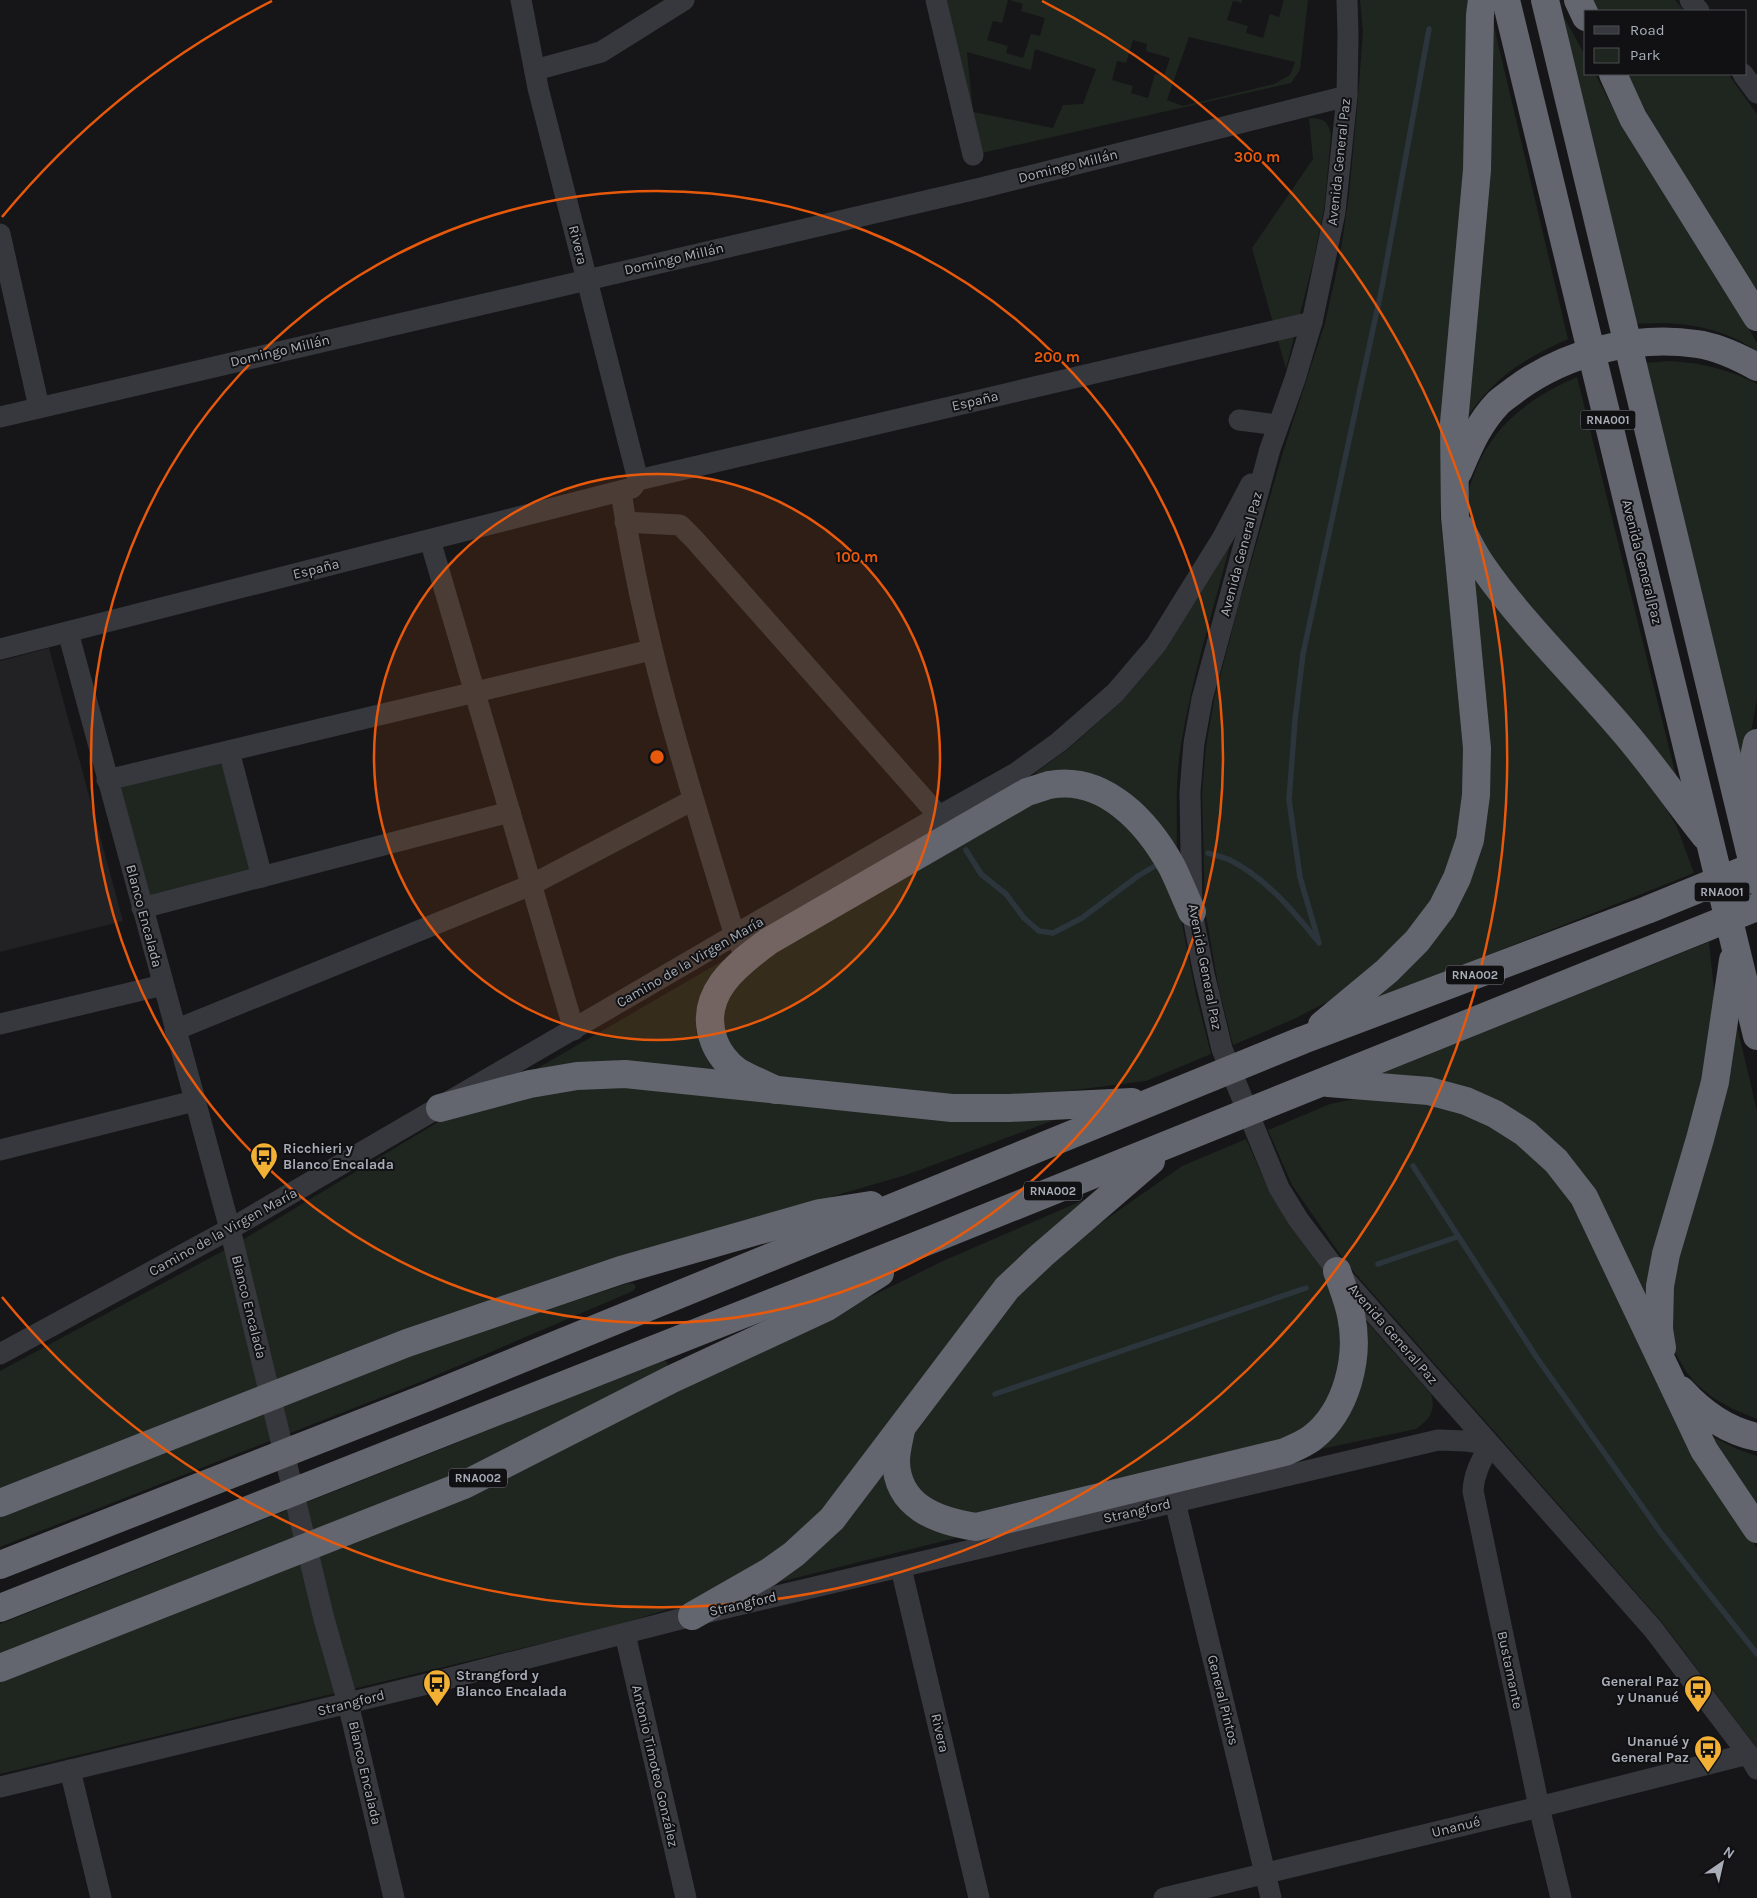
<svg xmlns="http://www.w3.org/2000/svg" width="1757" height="1898" viewBox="0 0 1757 1898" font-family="Karla,sans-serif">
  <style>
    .built { fill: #222225 }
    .green { fill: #1e261f; fill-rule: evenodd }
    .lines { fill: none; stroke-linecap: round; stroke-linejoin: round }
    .stream { stroke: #2c353c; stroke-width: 5.5 }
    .minor { stroke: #37383d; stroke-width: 21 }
    .highway { stroke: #63666e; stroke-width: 28 }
    .ring { fill: none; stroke: #e8590c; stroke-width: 2.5 }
    .labels { text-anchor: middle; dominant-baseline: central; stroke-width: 4; stroke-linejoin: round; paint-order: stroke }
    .shield { fill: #111113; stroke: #7b7e86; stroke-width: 1 }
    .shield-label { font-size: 12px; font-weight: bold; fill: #a8adb8 }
    .street-label { font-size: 14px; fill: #a8adb8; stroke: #111113 }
    .poi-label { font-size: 14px; font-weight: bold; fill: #a8adb8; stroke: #111113; text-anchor: start }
    .centre { fill: #e8590c; stroke: #111113; stroke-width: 2.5 }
    .ring-label { font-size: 15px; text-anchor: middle; font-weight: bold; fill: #e8590c; stroke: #111113; stroke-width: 4; stroke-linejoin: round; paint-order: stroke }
  </style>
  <rect width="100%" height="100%" fill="#161618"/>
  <!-- built -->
  <path class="built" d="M49 648 123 921 0 952V661Z"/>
  <!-- green -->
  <g class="green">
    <path d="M928 0H1008L1002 23 993 21 987 40 1008 46 1006 53 1023 58 1031 34 1040 36 1045 18 1021 11 1023 4 1010 0H1242V3L1233 1 1227 20 1248 26 1246 33 1263 38 1270 14 1279 17 1284 0H1308L1300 70 1291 83 973 155ZM1189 37 1295 62 1290 75 1274 84 1183 106 1167 100ZM1133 40 1147 44 1146 51 1170 58 1164 76 1155 74 1148 98 1131 93 1133 86 1112 80 1117 61 1126 63ZM1035 49 1096 69 1083 104 1063 105 1053 128 973 112 967 52 1031 70Z"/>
    <path d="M1360 0H1469L1470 97 1448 427 1440 515 1465 742V794L1460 837 1449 869 1409 936 1333 999 1294 1019 1233 1045 1219 990 1205 910 1202 792 1206 746 1214 700 1239 604 1282 455 1325 323 1340 256 1349 195 1358 98 1363 31Z"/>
    <path d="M1582 0H1675L1684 11H1588Z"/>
    <path d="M1556 3 1586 57V74H1595L1621 123 1748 327 1757 343V351C1718 325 1680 321 1634 324Z"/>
    <path d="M1492 18 1568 339C1523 359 1492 379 1465 421Z"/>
    <path d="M1621 74H1728L1757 114V295Z"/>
    <path d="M1309 118C1322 119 1327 119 1331 134L1325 203 1314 259 1286 369 1252 248 1313 159Z"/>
    <path d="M1670 361C1702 363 1728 369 1757 384V699L1744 770 1644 363Z"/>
    <path d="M1577 377 1678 784 1489 559C1481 542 1468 523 1468 503 1467 491 1472 480 1476 469 1495 423 1533 396 1577 377Z"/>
    <path d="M1231 541C1214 608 1192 676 1181 745 1175 780 1177 816 1177 851 1167 838 1158 823 1147 810 1130 790 1100 772 1073 770 1060 769 1047 772 1034 774L1068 749 1122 701 1164 652Z"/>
    <path d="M1469 564 1652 785 1677 827 1694 873 1353 1009 1470 872Z"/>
    <path d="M223 757 254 872 151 899 120 784Z"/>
    <path d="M1053 796H1077L1104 804 1149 847 1180 914 1196 995 1211 1054 1146 1081 1005 1099 777 1079C748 1064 704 1044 723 1004 730 990 742 977 751 965L1030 803Z"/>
    <path d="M1709 942 1715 1000 1714 1026 1649 1311 1560 1149 1379 1074Z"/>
    <path d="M736 953 709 983 697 1008 696 1032 707 1057 721 1076 526 1075Z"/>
    <path d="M1737 1026 1757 1111V1419L1731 1408 1712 1397 1695 1383 1685 1370 1676 1354 1671 1334 1674 1267Z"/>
    <path d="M577 1085 1084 1109 906 1175 618 1259 0 1491V1371L234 1245 448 1116Z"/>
    <path d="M1359 1098 1405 1099 1462 1110 1515 1137 1569 1191 1694 1455 1757 1548V1748L1661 1621 1346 1263 1292 1185 1268 1130 1330 1104Z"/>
    <path d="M1246 1139 1271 1195 1327 1276 1340 1316 1343 1359 1324 1408 1306 1430 1282 1442 977 1516 938 1508 911 1481 908 1459 912 1437 926 1413 1016 1294 1054 1256 1182 1166Z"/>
    <path d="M1116 1186 826 1512 787 1548 685 1604 614 1626 0 1774V1681L677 1392 945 1260Z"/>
    <path d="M629 1283 634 1284 636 1287 633 1291 423 1381 0 1547V1515L412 1354Z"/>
    <path d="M1365 1320 1431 1394C1436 1411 1430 1419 1416 1429L1321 1449C1328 1441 1336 1432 1343 1423 1366 1392 1366 1356 1365 1320Z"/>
    <path d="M662 1360 666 1361 668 1364 665 1368 460 1473 0 1655V1624L449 1446Z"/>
    <path d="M1709 1435 1737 1449 1757 1456V1506Z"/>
    <path d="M884 1466C889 1478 892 1494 900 1506 912 1526 938 1533 960 1537L767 1585Z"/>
  </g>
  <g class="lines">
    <!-- stream -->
    <g class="stream">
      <path d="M966 850 981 874 1006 894 1024 918 1039 931 1053 933 1082 918 1138 876 1155 866"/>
      <path d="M1208 853C1215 855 1223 857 1230 860 1265 878 1292 909 1316 939"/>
      <path d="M1319 943 1300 877 1289 800 1295 720 1303 654 1382 287 1429 29"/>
      <path d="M1413 1166 1537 1358 1661 1533 1757 1654"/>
      <path d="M1378 1264 1457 1237"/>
      <path d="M995 1394 1306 1288"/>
    </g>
    <!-- minor -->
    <g class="minor">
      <path d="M936 0 973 155"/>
      <path d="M1347 0 1348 35 1347 96 1335 212 1312 322 1295 379 1270 449 1202 699 1194 743 1190 792 1192 912 1204 974 1222 1049 1279 1188 1298 1219 1337 1271 1653 1629 1748 1754 1757 1769"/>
      <path d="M1690 0 1699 11"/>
      <path d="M535 70 601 52 684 0"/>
      <path d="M1743 74 1757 93"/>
      <path d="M0 234 39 407"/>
      <path d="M0 417 981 188 1347 96"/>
      <path d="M1239 420 1278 425"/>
      <path d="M638 480 1312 322"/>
      <path d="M621 491C643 643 690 789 735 936L741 947"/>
      <path d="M625 522 680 525 694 539 939 816"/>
      <path d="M430 540 574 1030"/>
      <path d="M68 632 230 1229 324 1619 348 1703 394 1898"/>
      <path d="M0 649 632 488 638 480 538 88 521 0"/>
      <path d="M229 751 262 877"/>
      <path d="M107 780 651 650"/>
      <path d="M142 908 510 812"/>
      <path d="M0 1024 163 985"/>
      <path d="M175 1030 531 885 693 800"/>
      <path d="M0 1150 194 1101"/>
      <path d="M0 1354 230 1229 939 816 1016 773 1059 742 1115 693 1156 645 1223 537 1251 484"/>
      <path d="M1490 1445C1481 1461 1474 1473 1473 1491L1539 1807 1561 1898"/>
      <path d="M1175 1502 1271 1898"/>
      <path d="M901 1568 979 1898"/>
      <path d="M625 1634 686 1898"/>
      <path d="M70 1770 101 1898"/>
      <path d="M0 1787 427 1684 692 1616 1438 1440 1466 1441 1490 1445"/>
      <path d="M1164 1898 1539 1807 1748 1754"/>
    </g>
    <!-- highway -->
    <g class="highway">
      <path d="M1506 0 1757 1036"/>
      <path d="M1545 0 1757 881"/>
      <path d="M1578 0 1586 17"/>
      <path d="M1613 74 1633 118 1757 317"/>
      <path d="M1458 472C1469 447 1478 424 1498 403 1503 398 1510 394 1516 389 1567 352 1635 335 1697 344 1718 347 1739 357 1757 367"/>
      <path d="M1460 527C1468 541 1474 555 1483 567 1525 627 1579 678 1626 734 1654 767 1678 802 1705 836"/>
      <path d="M1748 810 1751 771 1757 743"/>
      <path d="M1322 1025 1387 971 1417 941 1442 908 1457 878 1470 840 1476 795 1477 748 1455 517 1454 423 1477 170 1480 15 1482 0"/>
      <path d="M1328 1083 1429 1091 1466 1101 1495 1114 1525 1133 1556 1161 1584 1197 1704 1450 1757 1529"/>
      <path d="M776 1090C763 1084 749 1078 737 1071 727 1064 718 1052 714 1041 697 995 736 965 769 941L1027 792C1034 790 1042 787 1049 785 1104 774 1148 823 1172 867 1179 881 1185 897 1192 912"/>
      <path d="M440 1108 530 1084 577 1076 625 1074 952 1108H1009L1132 1102"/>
      <path d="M1662 1348 1659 1329 1660 1286 1666 1254 1700 1139 1715 1082 1733 960"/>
      <path d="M1681 1390C1701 1412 1727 1431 1757 1437"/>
      <path d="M901 1430C899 1440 896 1451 896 1461 897 1507 937 1521 976 1527L1285 1452C1294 1448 1304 1444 1312 1438 1347 1411 1360 1357 1351 1315 1348 1300 1342 1286 1337 1271"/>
      <path d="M0 1503 407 1343 621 1270 820 1213 871 1205"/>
      <path d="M0 1565 428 1397 1303 1040 1647 910 1757 865"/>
      <path d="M0 1608 933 1239 1757 907"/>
      <path d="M692 1616 769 1572 794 1554 832 1519 1007 1288 1042 1255 1151 1161"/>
      <path d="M0 1668 464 1485 672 1379 827 1307 880 1273"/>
    </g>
  </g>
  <!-- distance rings -->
  <circle cx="657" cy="757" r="283" fill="#e8590c" fill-opacity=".12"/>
  <g class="ring">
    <circle cx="657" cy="757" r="283"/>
    <circle cx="657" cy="757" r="566"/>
    <path d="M2 217A849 849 0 0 1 272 1M1042 1A849 849 0 1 1 2 1297"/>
  </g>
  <!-- icons -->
  <defs>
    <g id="bus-pin" transform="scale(1.4375)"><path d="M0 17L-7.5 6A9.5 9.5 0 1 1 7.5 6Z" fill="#f2b134" stroke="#111113"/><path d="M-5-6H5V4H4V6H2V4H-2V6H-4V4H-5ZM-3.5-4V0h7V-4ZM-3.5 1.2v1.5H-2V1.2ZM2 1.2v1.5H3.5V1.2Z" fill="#111"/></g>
  </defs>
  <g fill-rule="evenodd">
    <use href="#bus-pin" x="264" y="1156"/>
    <use href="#bus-pin" x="437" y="1683"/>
    <use href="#bus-pin" x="1698" y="1689"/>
    <use href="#bus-pin" x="1708" y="1749"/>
  </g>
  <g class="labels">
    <!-- shield labels -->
    <g class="shield">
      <rect x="1580.5" y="410.5" width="55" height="19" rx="4"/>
      <rect x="1694.5" y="882.5" width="55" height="19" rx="4"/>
      <rect x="1446" y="965.5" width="58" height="19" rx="4"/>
      <rect x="1024" y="1181.5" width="58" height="19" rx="4"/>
      <rect x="449" y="1468.5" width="58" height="19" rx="4"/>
    </g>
    <g class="shield-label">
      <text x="1608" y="420">RNA001</text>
      <text x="1722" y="892">RNA001</text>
      <text x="1475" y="975">RNA002</text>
      <text x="1053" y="1191">RNA002</text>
      <text x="478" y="1478">RNA002</text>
    </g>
    <!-- street labels -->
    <g class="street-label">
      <text transform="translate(1339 162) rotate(-84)">Avenida General Paz</text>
      <text transform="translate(1068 166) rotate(-14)">Domingo Millán</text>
      <text transform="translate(578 245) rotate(76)">Rivera</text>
      <text transform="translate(674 259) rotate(-13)">Domingo Millán</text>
      <text transform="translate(280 351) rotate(-13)">Domingo Millán</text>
      <text transform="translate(975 401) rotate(-13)">España</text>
      <text transform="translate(1241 554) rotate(-75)">Avenida General Paz</text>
      <text transform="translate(1642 562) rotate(76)">Avenida General Paz</text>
      <text transform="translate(316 569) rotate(-14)">España</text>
      <text transform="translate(144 916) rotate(75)">Blanco Encalada</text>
      <text transform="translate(690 962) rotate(-30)">Camino de la Virgen María</text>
      <text transform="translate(1205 967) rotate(79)">Avenida General Paz</text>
      <text transform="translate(223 1232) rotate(-29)">Camino de la Virgen María</text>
      <text transform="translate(249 1307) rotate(76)">Blanco Encalada</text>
      <text transform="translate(1393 1334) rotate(49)">Avenida General Paz</text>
      <text transform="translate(1137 1511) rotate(-13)">Strangford</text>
      <text transform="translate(743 1604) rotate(-13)">Strangford</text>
      <text transform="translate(1510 1670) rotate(78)">Bustamante</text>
      <text transform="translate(1223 1700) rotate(76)">General Pintos</text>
      <text transform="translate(351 1703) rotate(-14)">Strangford</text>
      <text transform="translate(940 1733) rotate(77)">Rivera</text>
      <text transform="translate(655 1766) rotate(77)">Antonio Timoteo González</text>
      <text transform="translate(365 1773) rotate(77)">Blanco Encalada</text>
      <text transform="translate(1456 1827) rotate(-14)">Unanué</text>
    </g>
    <!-- poi labels -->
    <g class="poi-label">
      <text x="283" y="1148">Ricchieri y<tspan x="283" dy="16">Blanco Encalada</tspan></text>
      <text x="456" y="1675">Strangford y<tspan x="456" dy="16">Blanco Encalada</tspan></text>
      <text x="1679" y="1681" text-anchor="end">General Paz<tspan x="1679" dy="16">y Unanué</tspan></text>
      <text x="1689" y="1741" text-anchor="end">Unanué y<tspan x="1689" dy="16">General Paz</tspan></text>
    </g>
  </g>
  <circle cx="657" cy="757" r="8" class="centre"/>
  <g class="ring-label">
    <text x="1257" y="162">300 m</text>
    <text x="1057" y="362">200 m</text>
    <text x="857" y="562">100 m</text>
  </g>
  <!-- legend -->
  <rect x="1584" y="10" width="162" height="65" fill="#111113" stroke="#4d4f55"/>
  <rect x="1594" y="26" width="25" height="8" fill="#37383d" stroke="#4d4f55"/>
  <text x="1630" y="35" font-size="15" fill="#a8adb8">Road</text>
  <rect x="1594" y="48" width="25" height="15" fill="#1e261f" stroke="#4d4f55"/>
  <text x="1630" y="60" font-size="15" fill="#a8adb8">Park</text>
  <!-- north arrow -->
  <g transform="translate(1722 1863) rotate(34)" stroke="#111113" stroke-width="4" paint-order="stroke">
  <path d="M0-4L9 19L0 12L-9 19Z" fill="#a8adb8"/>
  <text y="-8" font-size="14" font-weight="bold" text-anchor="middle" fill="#a8adb8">N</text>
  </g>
</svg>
